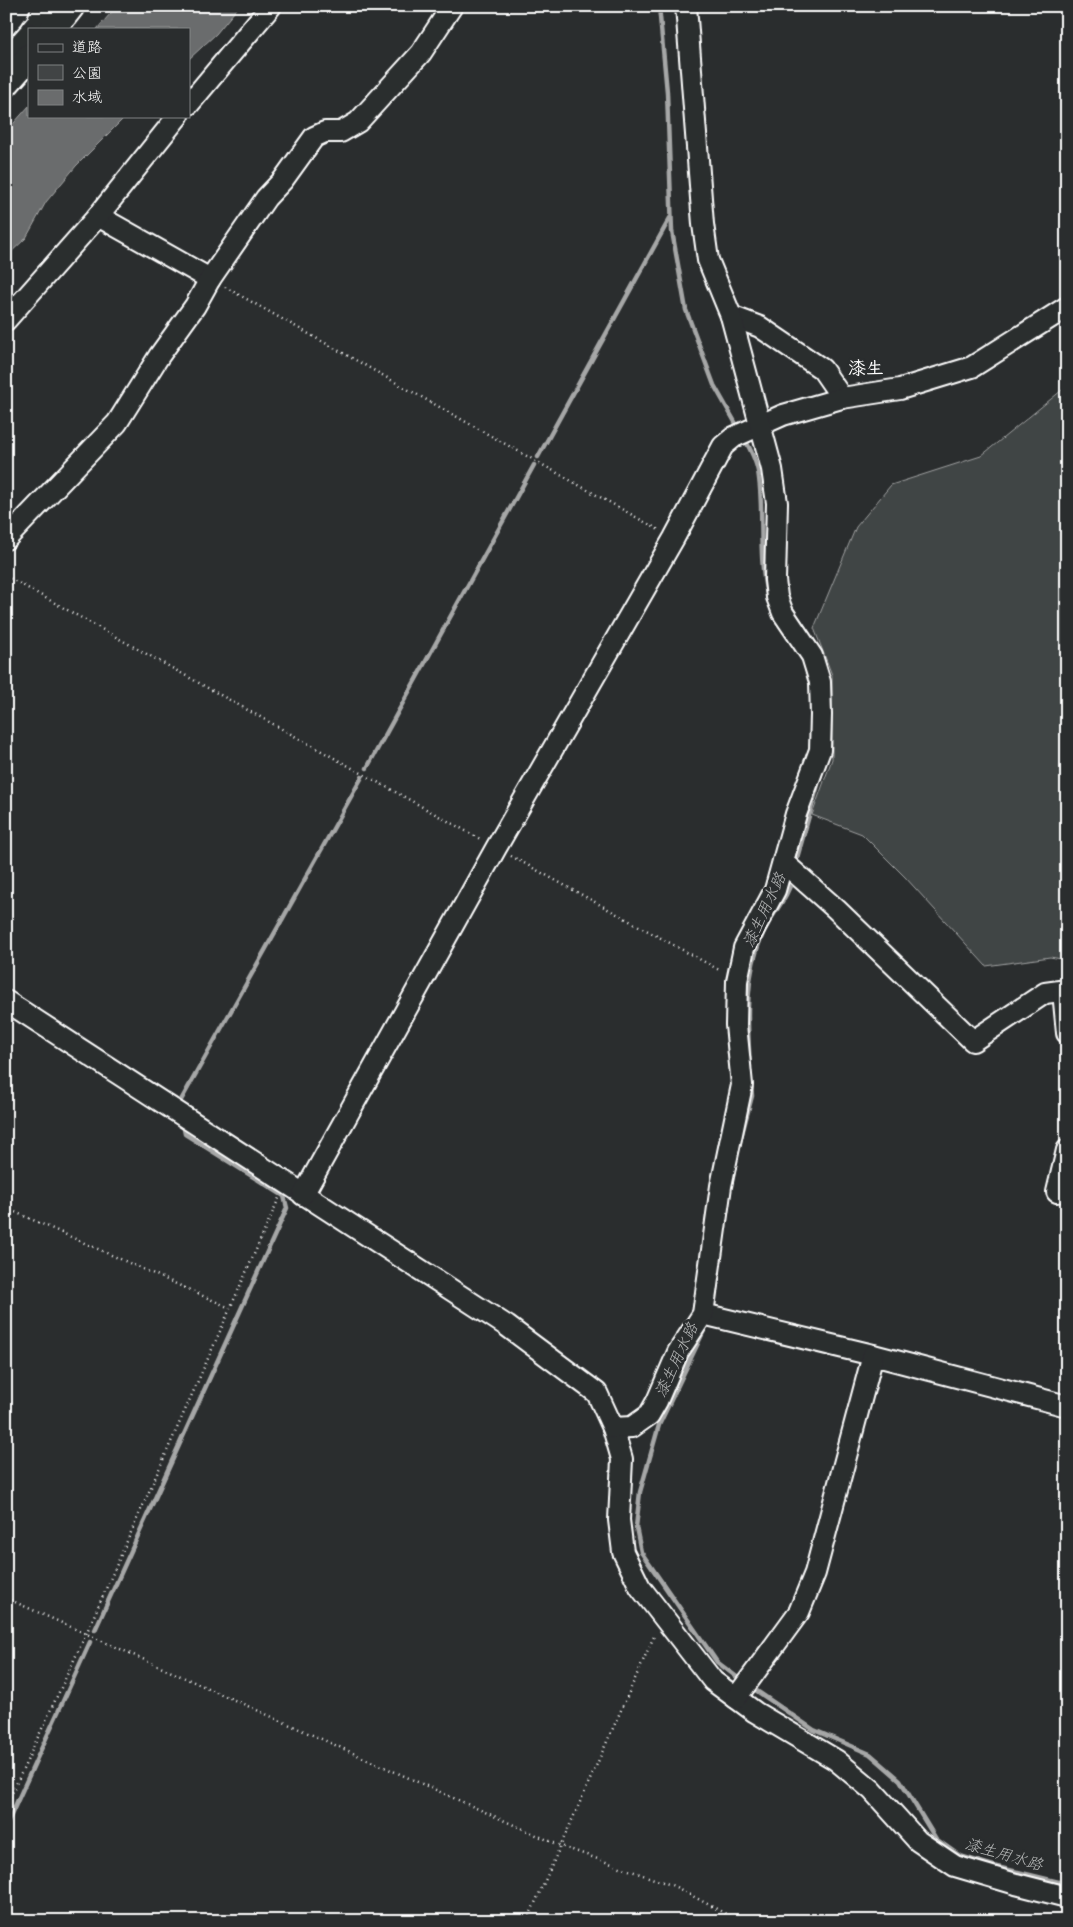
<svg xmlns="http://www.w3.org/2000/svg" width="1073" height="1927" viewBox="0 0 1073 1927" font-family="Sriracha,'Klee One',sans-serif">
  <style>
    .green { fill: #414445; stroke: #a0a2a2 }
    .water { fill: #6a6c6d; stroke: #a6a7a7 }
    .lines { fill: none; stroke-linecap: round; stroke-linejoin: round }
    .stream { stroke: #a6a7a7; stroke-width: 4.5 }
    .minor-casing { stroke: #fff; stroke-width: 24 }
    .major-casing { stroke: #fff; stroke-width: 30 }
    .path { stroke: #fff; stroke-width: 2.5; stroke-dasharray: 1 4; stroke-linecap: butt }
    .minor { stroke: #2a2d2e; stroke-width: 20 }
    .major { stroke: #2a2d2e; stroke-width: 26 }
    .labels { text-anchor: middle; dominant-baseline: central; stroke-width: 5; stroke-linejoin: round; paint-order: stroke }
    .water-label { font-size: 16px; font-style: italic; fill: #b4b6b6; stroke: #2a2d2e }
    .quarter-label { font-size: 18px; font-weight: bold; fill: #fff; stroke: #2a2d2e }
  </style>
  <rect width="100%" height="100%" fill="#2a2d2e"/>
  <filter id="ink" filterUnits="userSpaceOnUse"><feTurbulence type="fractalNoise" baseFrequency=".02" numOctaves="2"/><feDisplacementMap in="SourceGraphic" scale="10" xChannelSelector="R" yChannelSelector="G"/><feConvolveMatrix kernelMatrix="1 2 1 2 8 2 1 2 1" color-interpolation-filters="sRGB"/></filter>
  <g filter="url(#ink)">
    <!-- green -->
    <path class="green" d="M1067 386V960L1050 957 986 966 905 877 862 834 812 815 832 759V675L814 628 856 527 891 485 981 456Z"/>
    <!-- water -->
    <g class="water">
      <path d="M117 6H239L216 34 189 59V29H97Z"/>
      <path d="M29 106V116H126L76 166 46 202 26 238 6 257V132Z"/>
    </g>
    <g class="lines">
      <!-- stream -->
      <g class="stream">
        <path d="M659 6 667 92 672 231 686 310 714 385 739 429"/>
        <path d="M744 438C751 450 758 464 759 478 764 516 758 556 767 594L771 596"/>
        <path d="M538 457 670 218"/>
        <path d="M789 604 809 635"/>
        <path d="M367 768 534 465"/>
        <path d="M795 865 821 774"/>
        <path d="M750 1067C747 1021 744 974 764 931 773 912 788 898 793 877"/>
        <path d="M180 1102 362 777"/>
        <path d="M739 1145 752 1096 751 1084"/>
        <path d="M708 1322 659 1425 640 1492 636 1527 641 1552 717 1662 742 1681"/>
        <path d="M95 1630 287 1208 284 1196 185 1134 183 1124"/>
        <path d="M751 1687 814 1730 870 1754 900 1780 936 1839 960 1856 997 1867 1067 1884"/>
        <path d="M6 1826 90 1642"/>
      </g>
      <!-- minor casing -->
      <g class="minor-casing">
        <g id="minor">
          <path d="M32 29 37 23 43 6"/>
          <path d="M6 59 29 33"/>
          <path d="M189 104 271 6"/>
          <path d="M98 216 210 279"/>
          <path d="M731 316 760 327 822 369 842 398"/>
          <path d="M6 320 98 216 178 116"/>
          <path d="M6 539 117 423 159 356 195 306 210 279 266 198 283 180 314 137 325 132H341L358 122 421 53 452 6"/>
          <path d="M783 862 836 909 973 1041 1045 993 1067 990"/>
          <path d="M1063 991 1067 1033"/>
          <path d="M6 1001 507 1326 597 1393 613 1428 622 1459 619 1520 623 1552 640 1587 713 1681 755 1712 836 1760 872 1790 918 1841 955 1866 1016 1884 1067 1897"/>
          <path d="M1057 1192 1067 1150"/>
          <path d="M303 1195 496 848 674 538 723 446 734 437 783 415 842 398 900 389 972 367 1067 307"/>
          <path d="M703 1314 873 1355 1067 1406"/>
          <path d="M613 1428 632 1427 649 1415 657 1401 678 1352 703 1314 721 1186 742 1085 736 1025 737 981 744 948 775 890 796 814 820 750 821 715 820 682 812 656 783 613 777 597 775 580 777 503 772 469 731 316 708 260 703 224 686 6"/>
          <path d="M736 1698 799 1612 815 1573 873 1355"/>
        </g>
      </g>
      <!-- major casing -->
      <g class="major-casing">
        <g id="major">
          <path d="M53 29 71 6"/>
          <path d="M6 83 29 57"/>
        </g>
      </g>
      <!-- path -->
      <g class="path">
        <path d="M225 287 659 530"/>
        <path d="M6 576 482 840"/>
        <path d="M511 856 721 971"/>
        <path d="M6 1208 230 1308"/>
        <path d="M6 1598 561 1846 674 1886 739 1921"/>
        <path d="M6 1806 86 1634 279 1198"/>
        <path d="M527 1921 655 1634"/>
      </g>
      <!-- minor -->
      <use href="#minor" class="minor"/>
      <!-- major -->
      <use href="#major" class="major"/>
    </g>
  </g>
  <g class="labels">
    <!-- water labels -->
    <g class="water-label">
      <text transform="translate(764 910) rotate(-65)">漆生用水路</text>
      <text transform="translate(676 1360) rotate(-65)">漆生用水路</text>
      <text transform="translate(1004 1854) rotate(16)">漆生用水路</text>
    </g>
    <!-- quarter labels -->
    <g class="quarter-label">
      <text x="866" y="368">漆生</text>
    </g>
  </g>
  <!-- margin -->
  <rect width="1073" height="1927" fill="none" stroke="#2a2d2e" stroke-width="25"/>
  <rect x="12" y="12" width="1048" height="1902" fill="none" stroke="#fff" stroke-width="2" filter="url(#ink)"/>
  <!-- legend -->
  <rect x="28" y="28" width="162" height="90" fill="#2a2d2e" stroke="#7f8182"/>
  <rect x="38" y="44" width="25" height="8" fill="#2a2d2e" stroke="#7f8182"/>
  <text x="72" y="52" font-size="15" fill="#ffffff">道路</text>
  <rect x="38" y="65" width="25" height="15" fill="#414445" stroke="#7f8182"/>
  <text x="72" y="78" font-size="15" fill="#ffffff">公園</text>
  <rect x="38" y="90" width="25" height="15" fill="#6a6c6d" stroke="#7f8182"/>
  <text x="72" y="102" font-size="15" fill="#ffffff">水域</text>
</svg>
